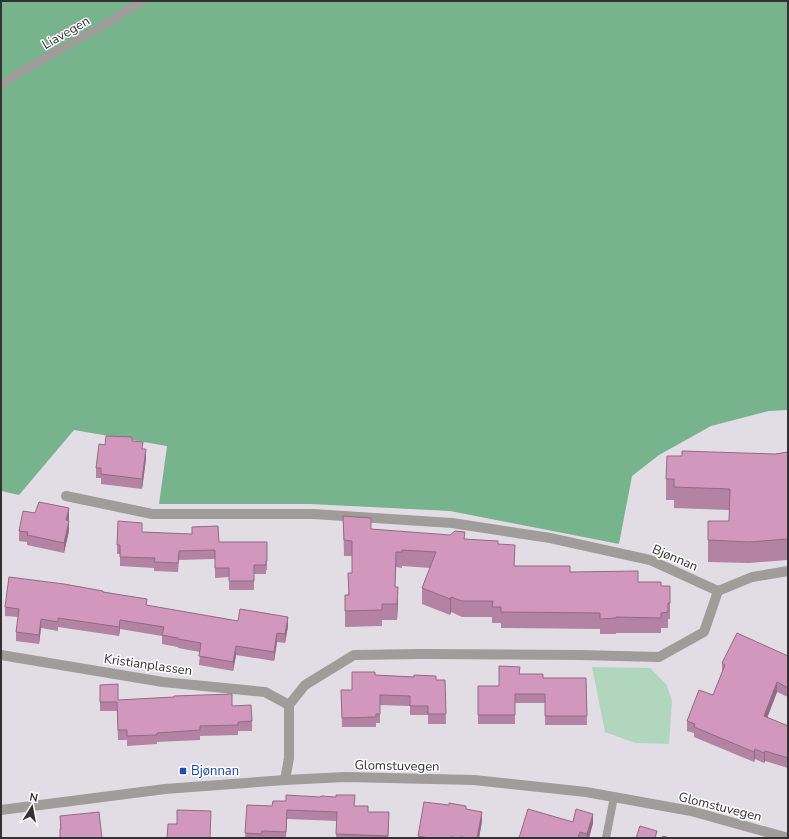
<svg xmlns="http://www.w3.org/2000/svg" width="789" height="839" viewBox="0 0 789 839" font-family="'Nunito Sans',sans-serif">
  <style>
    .green { fill: #b0d7bd }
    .forest { fill: #77b48d }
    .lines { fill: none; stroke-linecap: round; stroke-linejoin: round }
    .lane { stroke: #9f9c9a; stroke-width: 8 }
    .street { stroke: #9f9c9a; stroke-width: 10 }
    .wall { fill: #b482a3 }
    .shaded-wall { fill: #926a84 }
    .building { fill: #d197bd; stroke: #926a84 }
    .transit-dot { fill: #1a4fb4; stroke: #fff; stroke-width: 1.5 }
    .labels { text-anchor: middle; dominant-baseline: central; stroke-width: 3; stroke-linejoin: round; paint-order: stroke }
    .street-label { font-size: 13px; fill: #333134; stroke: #fff }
    .transit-label { font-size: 13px; fill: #164399; stroke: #fff; text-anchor: start }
  </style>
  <rect width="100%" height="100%" fill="#e2dde5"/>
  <!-- green -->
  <path class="green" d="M592 667 650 668 667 685 672 701 669 744 635 743 605 732Z"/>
  <!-- forest -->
  <path class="forest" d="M1 1H788V410L769 411 711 426 659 455 632 476 619 544 450 511 310 504H159L167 446 74 430 19 495 1 491Z"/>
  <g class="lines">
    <!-- lane -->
    <g class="lane">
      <path d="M1 85 19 73 102 26 142 1"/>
      <path d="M606 838 614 797"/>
    </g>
    <!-- street -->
    <g class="street">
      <path d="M66 496 152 514H313L452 523 550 538 650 560 718 591 704 632 659 657 580 655 421 654 354 655 305 685 289 705V758L285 780"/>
      <path d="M718 591 752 577 788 571"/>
      <path d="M1 655 163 682 265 692 289 705"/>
      <path d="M1 810 165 789 285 780 345 777 474 780 586 792 691 811 788 838"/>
    </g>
  </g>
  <!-- wall -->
  <g class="wall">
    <path d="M132 441 143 449 146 459 142 489 101 484V478H96V468L105 445Z"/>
    <path d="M788 452V560L749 563 708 562V540L729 521V510L674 508V500H666V479L682 456 775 454Z"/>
    <path d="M35 513 69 518V531L64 553 27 545V542L19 541V531Z"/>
    <path d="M343 516 371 529 465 539 498 544 515 566 570 572 661 586H670V619H668V628H661V633H616V634H600V629L501 628V623H492V617H462L451 612 450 615 422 604V588L430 568 402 566V568L396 567 395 587 398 602 397 620H382V626L345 627V595H348L352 573V556H344Z"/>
    <path d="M142 532 219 542H267V570H266V574H254V590H229V577L215 578V559L179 560 178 572 154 571V568L120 566V554H117V545Z"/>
    <path d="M103 592 147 606 238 621 288 626 285 643 277 642 274 661 236 655 233 671 199 665 200 652 178 648V647L162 644V636L120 629 119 636 58 627V631L41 628 39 644 16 641V632L18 617 5 616V607Z"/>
    <path d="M788 656V697L777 692 767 718 788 726V768L765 761 764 763 755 759 754 762 694 737V733L687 731V721L713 695 722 672V663Z"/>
    <path d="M520 674 543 678H586L587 725H545V703H515V724H478V686H499Z"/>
    <path d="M375 675 414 677 436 680H445L446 724H428V715H410V706L380 705V723H376V727H342L341 690H352Z"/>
    <path d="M100 685 118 700 232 706 252 721V731H238V735L200 736V740L157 742V744L127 746V740H118L117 711H100Z"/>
    <path d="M286 801 355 806 389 822 388 838H336L337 821 287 819 286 838H245L247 805 272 806Z"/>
    <path d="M466 809 482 821 479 838H418V836Z"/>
    <path d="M60 816 102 838H60Z"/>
    <path d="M573 822 593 823 589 838H519Z"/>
  </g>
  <!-- shaded-wall -->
  <g class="shaded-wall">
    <path d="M146 449V459L142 489V479Z"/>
    <path d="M69 508V518L66 530V520Z"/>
    <path d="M69 521V531L64 553V543Z"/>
    <path d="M398 587V602L397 620V604Z"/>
    <path d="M451 597V612L450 615V599Z"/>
    <path d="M288 617V626L285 643V634Z"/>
    <path d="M41 619V628L39 644V635Z"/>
    <path d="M120 620V629L119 636V627Z"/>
    <path d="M277 633V642L274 661V652Z"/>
    <path d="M236 646V655L233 671V662Z"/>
    <path d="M777 682V692L764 726V716Z"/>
    <path d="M755 749V759L754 762V752Z"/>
    <path d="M765 751V761L764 763V753Z"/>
    <path d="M482 812V821L479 838H477Z"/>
    <path d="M593 814V823L589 838H587V834Z"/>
  </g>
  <!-- building -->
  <g class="building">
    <path d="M106 436 132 437V441L143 442 142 449H146L142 479 101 474V468H96L99 444 105 445Z"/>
    <path d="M682 451 775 454 788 452V539L749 542 708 540V521H729L730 489 674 487V479H666L667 456H682Z"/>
    <path d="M39 502 69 508 66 520 69 521 64 543 27 535 28 532 19 531 23 511 35 513Z"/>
    <path d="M343 516 371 518V529L450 535 455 531 465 532 464 539 498 541V544L515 545 514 566H570V572L638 571V582H661V586H670V603H668V612L661 613V618L616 617V618L600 619V613L501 612V607H492L493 601H462L451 597 450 599 422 588 436 552 402 550V552H396L395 587H398L397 604H382V610L345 611V595H349L348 573H352V541L344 540Z"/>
    <path d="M118 521 142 523V532L192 534V527L218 526 219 542H267V561H266V565H254V581H229V568H215V550L179 551 178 563 154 562 155 558 120 557V545H117Z"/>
    <path d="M9 577 64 584 103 591V592L147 599 146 605 238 621 240 609 288 617 285 634 277 633 274 652 236 646 233 662 199 656 201 643 178 639V638L162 635 164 627 120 620 119 627 58 618V622L41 619 39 635 16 632 19 609 5 607Z"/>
    <path d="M737 633 788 656V688L777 682 764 716 788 726V758L765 751 764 753 755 749 754 752 694 727 695 724 687 721 699 690 713 695 725 665 722 663Z"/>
    <path d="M499 666 520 667 519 674H543V678H586L587 716H545V694H515V715H478V686H499Z"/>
    <path d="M352 672H375V675L414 677V675L436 676V680H445L446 714H428V706H410V696L380 695V714H376V717L342 718 341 690H352Z"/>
    <path d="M118 684V700L174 697V696L232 694V706L251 705 252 721 238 722V725L200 726V730L157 733V735L127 736V730H118L117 702H100V685Z"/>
    <path d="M286 795 320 797 321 796 336 797V795H355L354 806H368V812H389L388 836 336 834 337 812 287 810 286 832 262 831 261 834 245 833 247 805 272 806 273 801H286Z"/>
    <path d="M424 802 449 805V803L466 806V809L482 812 477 838H468L460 837V838L451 837V838H429L418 836Z"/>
    <path d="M528 809 573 822 576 809 593 814 587 834 580 832 578 838H519Z"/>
    <path d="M177 810 211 811 210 838H167L168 824H177Z"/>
    <path d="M99 812 102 838H60V829H61L60 816Z"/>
    <path d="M640 826 657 831 655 838H636Z"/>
    <path d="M663 836 670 838H662Z"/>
  </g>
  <!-- markers -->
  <rect class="transit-dot" x="179" y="767" width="8" height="8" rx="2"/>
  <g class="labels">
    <!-- street labels -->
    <g class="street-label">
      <text transform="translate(66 33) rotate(-30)">Liavegen</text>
      <text transform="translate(675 558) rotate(23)">Bjønnan</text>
      <text transform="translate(148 665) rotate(8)">Kristianplassen</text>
      <text transform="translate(397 766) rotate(1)">Glomstuvegen</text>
      <text transform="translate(720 807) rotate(14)">Glomstuvegen</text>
    </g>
    <!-- transit labels -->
    <g class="transit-label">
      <text x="191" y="771">Bjønnan</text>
    </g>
  </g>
  <!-- border -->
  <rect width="789" height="839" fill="none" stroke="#333134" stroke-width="4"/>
  <!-- north arrow -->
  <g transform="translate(32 807) rotate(11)" stroke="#ffffff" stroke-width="3" paint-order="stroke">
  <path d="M0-3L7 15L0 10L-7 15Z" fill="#333134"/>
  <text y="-6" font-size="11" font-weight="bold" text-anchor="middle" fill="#333134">N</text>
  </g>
</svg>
